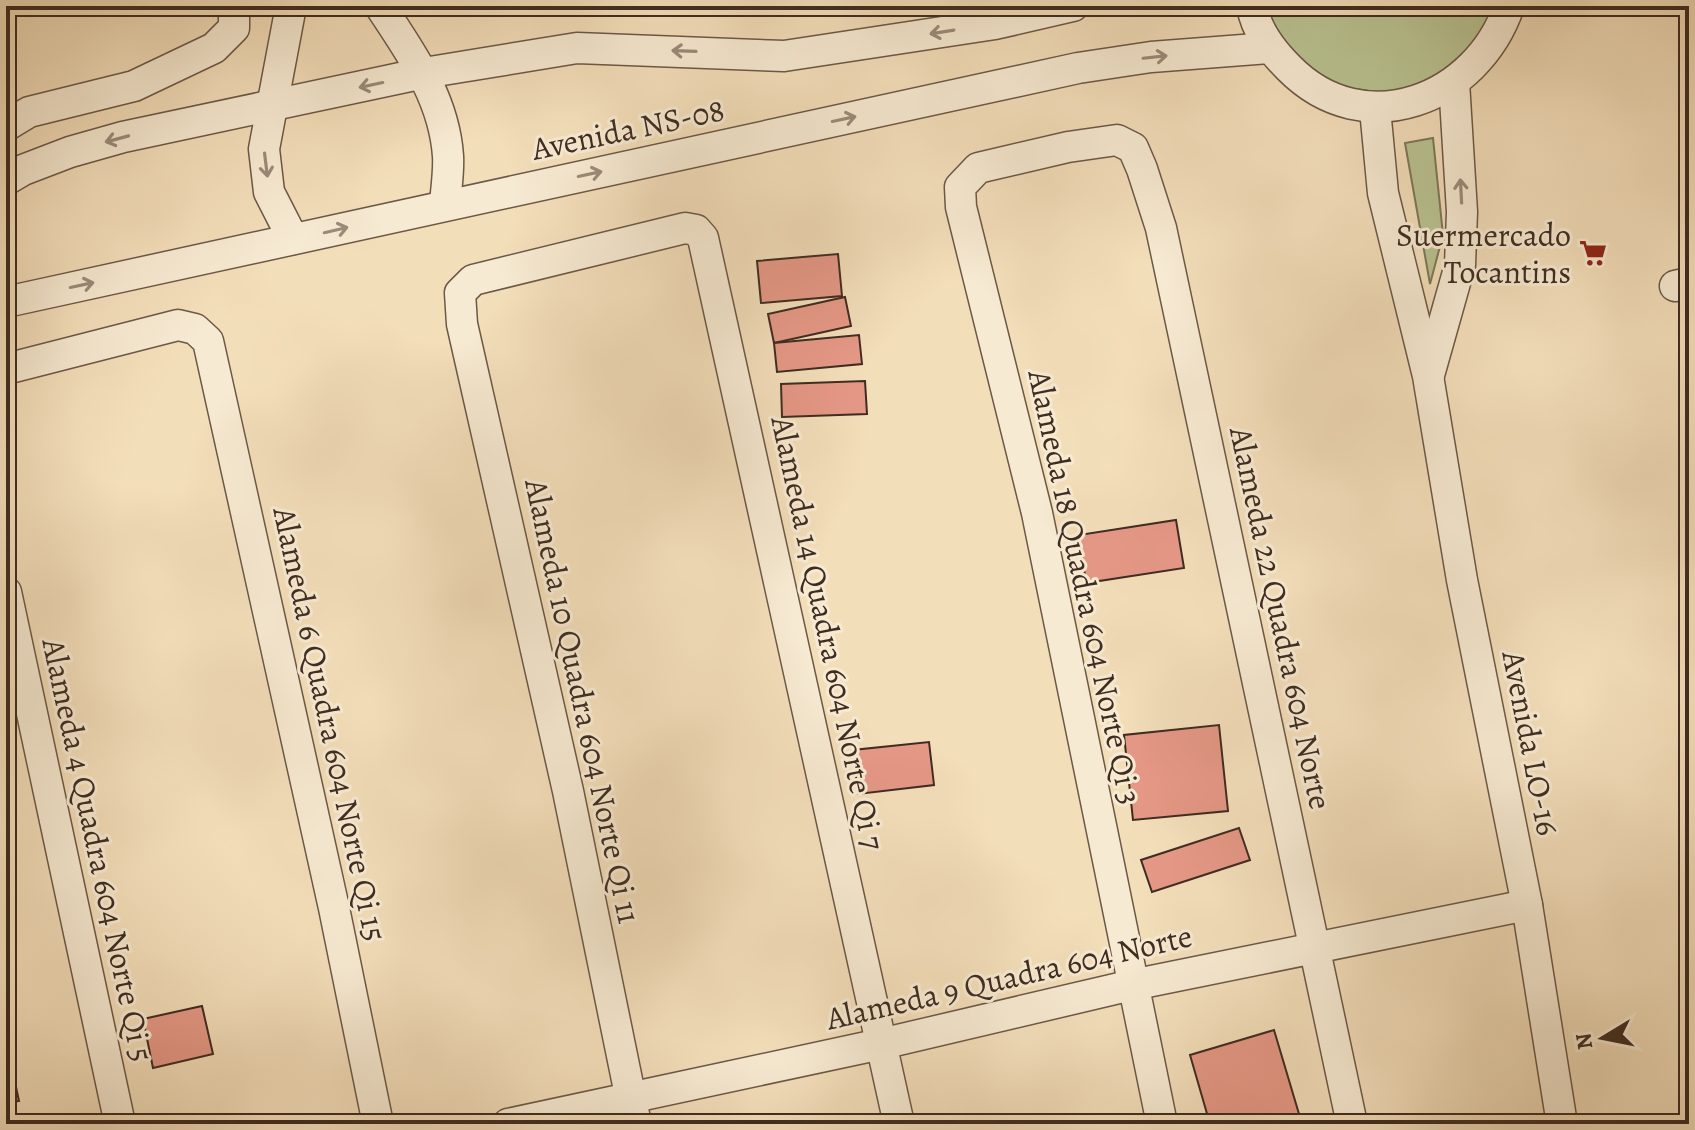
<svg xmlns="http://www.w3.org/2000/svg" width="1695" height="1130" viewBox="0 0 1695 1130" font-family="Alegreya,serif">
  <style>
    .green { fill: #b9c291; stroke: #7c7759; stroke-width: 2 }
    .building { fill: #e59886; stroke: #3f2c21; stroke-width: 2 }
    .lines { fill: none; stroke-linecap: round; stroke-linejoin: round }
    .minor-casing { stroke: #6c5847; stroke-width: 33 }
    .minor { stroke: #f7ead2; stroke-width: 30 }
    .oneway { stroke: #9b8b7a }
    .labels { text-anchor: middle; dominant-baseline: central; stroke-width: 6; stroke-linejoin: round; paint-order: stroke }
    .street-label { font-size: 32px; fill: #3f2c21; stroke: #f7ead2 }
    .poi-label { font-size: 32px; fill: #3f2c21; stroke: #f7ead2; text-anchor: end }
  </style>
  <rect width="100%" height="100%" fill="#f3deba"/>
  <filter id="stains"><feTurbulence type="fractalNoise" baseFrequency=".0025" numOctaves="4"/><feColorMatrix values="0 0 0 0 .2 0 0 0 0 .09 0 0 0 0 .02 0 0 0 .5 -.17"/></filter>
  <radialGradient id="worn" r=".72"><stop offset=".6" stop-color="#630" stop-opacity="0"/><stop offset="1" stop-color="#630" stop-opacity=".3"/></radialGradient>
  <!-- green -->
  <g class="green">
    <path d="M1264 6H1497L1459 65 1424 85 1386 93 1347 88 1310 71 1282 42Z"/>
    <path d="M1433 138 1443 235 1430 284 1405 143Z"/>
  </g>
  <!-- building -->
  <g class="building">
    <path d="M838 254 842 296 761 303 757 261Z"/>
    <path d="M845 297 851 326 774 343 768 314Z"/>
    <path d="M859 335 862 364 777 372 774 343Z"/>
    <path d="M865 381 867 414 782 417 781 384Z"/>
    <path d="M1176 520 1184 568 1086 583 1079 535Z"/>
    <path d="M1219 725 1228 811 1133 820 1124 735Z"/>
    <path d="M929 742 934 785 858 794 853 750Z"/>
    <path d="M1239 828 1250 860 1152 892 1141 860Z"/>
    <path d="M202 1006 213 1054 153 1068 143 1019Z"/>
    <path d="M1274 1030 1302 1124H1210L1190 1055Z"/>
    <path d="M13 1073 19 1101 6 1103V1074Z"/>
  </g>
  <g class="lines">
    <!-- minor casing -->
    <g class="minor-casing">
      <g id="minor">
        <path d="M291 6 264 149 269 192 293 239"/>
        <path d="M380 6C411 53 444 98 448 156 449 172 446 189 445 205"/>
        <path d="M1252 6C1256 31 1272 51 1289 68 1364 144 1477 100 1509 6"/>
        <path d="M1375 109 1383 193 1428 376 1462 580 1527 905 1562 1124"/>
        <path d="M6 126 29 112 134 86 214 48 234 28V6"/>
        <path d="M6 180 23 170 70 152 123 137 424 73 577 48 784 56 995 24 1073 6"/>
        <path d="M1675 286 1689 283"/>
        <path d="M6 302 1078 68 1151 57 1269 48"/>
        <path d="M6 369 178 325 195 329 208 341 334 908 378 1124"/>
        <path d="M1429 375 1460 265 1462 212 1454 82"/>
        <path d="M6 592 120 1124"/>
        <path d="M508 1124 881 1044 1132 985 1527 905"/>
        <path d="M636 1124 568 791 462 324 460 293 473 280 685 228 696 230 703 238 899 1124"/>
        <path d="M1162 1124 1037 513 961 207 960 187 978 168 1068 147 1117 140 1133 148 1142 169 1161 228 1352 1124"/>
      </g>
    </g>
    <!-- minor -->
    <use href="#minor" class="minor"/>
  </g>
  <!-- one-way arrows -->
  <defs><path id="oneway-shaft" d="M-6 0H5M1.5-3L5.5 0L1.5 3" fill="none" stroke-width="1.6" stroke-linecap="round" stroke-linejoin="round" transform="scale(2)"/></defs>
  <g class="oneway">
    <use href="#oneway-shaft" transform="translate(942 32) rotate(171)"/>
    <use href="#oneway-shaft" transform="translate(684 51) rotate(-178)"/>
    <use href="#oneway-shaft" transform="translate(1155 57) rotate(-6)"/>
    <use href="#oneway-shaft" transform="translate(371 85) rotate(168)"/>
    <use href="#oneway-shaft" transform="translate(844 119) rotate(-12)"/>
    <use href="#oneway-shaft" transform="translate(117 139) rotate(165)"/>
    <use href="#oneway-shaft" transform="translate(266 165) rotate(83)"/>
    <use href="#oneway-shaft" transform="translate(590 174) rotate(-12)"/>
    <use href="#oneway-shaft" transform="translate(1461 191) rotate(-93)"/>
    <use href="#oneway-shaft" transform="translate(336 230) rotate(-13)"/>
    <use href="#oneway-shaft" transform="translate(82 285) rotate(-12)"/>
  </g>
  <!-- icons -->
  <defs>
    <g id="supermarket-bare" transform="scale(2.16)"><path d="M-6-5.5h2.5l.6 2H6L4.5 2H-2.5L-4.4-4H-6ZM-1.5 3.2a1.3 1.3 0 1 0 .1 0ZM3 3.2a1.3 1.3 0 1 0 .1 0Z" fill="#8f2418" stroke="#f7ead2" stroke-width="2.5" paint-order="stroke"/></g>
  </defs>
  <g fill-rule="evenodd">
    <use href="#supermarket-bare" x="1593" y="253"/>
  </g>
  <g class="labels">
    <!-- street labels -->
    <g class="street-label">
      <text transform="translate(628 129) rotate(-12)">Avenida NS-08</text>
      <text transform="translate(1085 587) rotate(78)">Alameda 18 Quadra 604 Norte Qi 3</text>
      <text transform="translate(1281 618) rotate(78)">Alameda 22 Quadra 604 Norte</text>
      <text transform="translate(828 633) rotate(78)">Alameda 14 Quadra 604 Norte Qi 7</text>
      <text transform="translate(583 701) rotate(78)">Alameda 10 Quadra 604 Norte Qi 11</text>
      <text transform="translate(330 724) rotate(78)">Alameda 6 Quadra 604 Norte Qi 15</text>
      <text transform="translate(1531 743) rotate(79)">Avenida LO-16</text>
      <text transform="translate(98 850) rotate(78)">Alameda 4 Quadra 604 Norte Qi 5</text>
      <text transform="translate(1009 977) rotate(-13)">Alameda 9 Quadra 604 Norte</text>
    </g>
    <!-- poi labels -->
    <g class="poi-label">
      <text x="1571" y="235">Suermercado<tspan x="1571" dy="37">Tocantins</tspan></text>
    </g>
  </g>
  <!-- margin -->
  <rect width="1695" height="1130" fill="none" stroke="#f3deba" stroke-width="32"/>
  <rect x="8" y="8" width="1679" height="1114" fill="none" stroke="#3f2c21" stroke-width="4"/>
  <rect x="16" y="16" width="1663" height="1098" fill="none" stroke="#3f2c21" stroke-width="2"/>
  <!-- north arrow -->
  <g transform="translate(1603 1038) rotate(260)" stroke="#f7ead2" stroke-width="6" paint-order="stroke">
  <path d="M0-6L14 30L0 20L-14 30Z" fill="#3f2c21"/>
  <text y="-12" font-size="22" font-weight="bold" text-anchor="middle" fill="#3f2c21">N</text>
  </g>
  <rect width="100%" height="100%" filter="url(#stains)"/>
  <rect width="100%" height="100%" fill="url(#worn)"/>
</svg>
